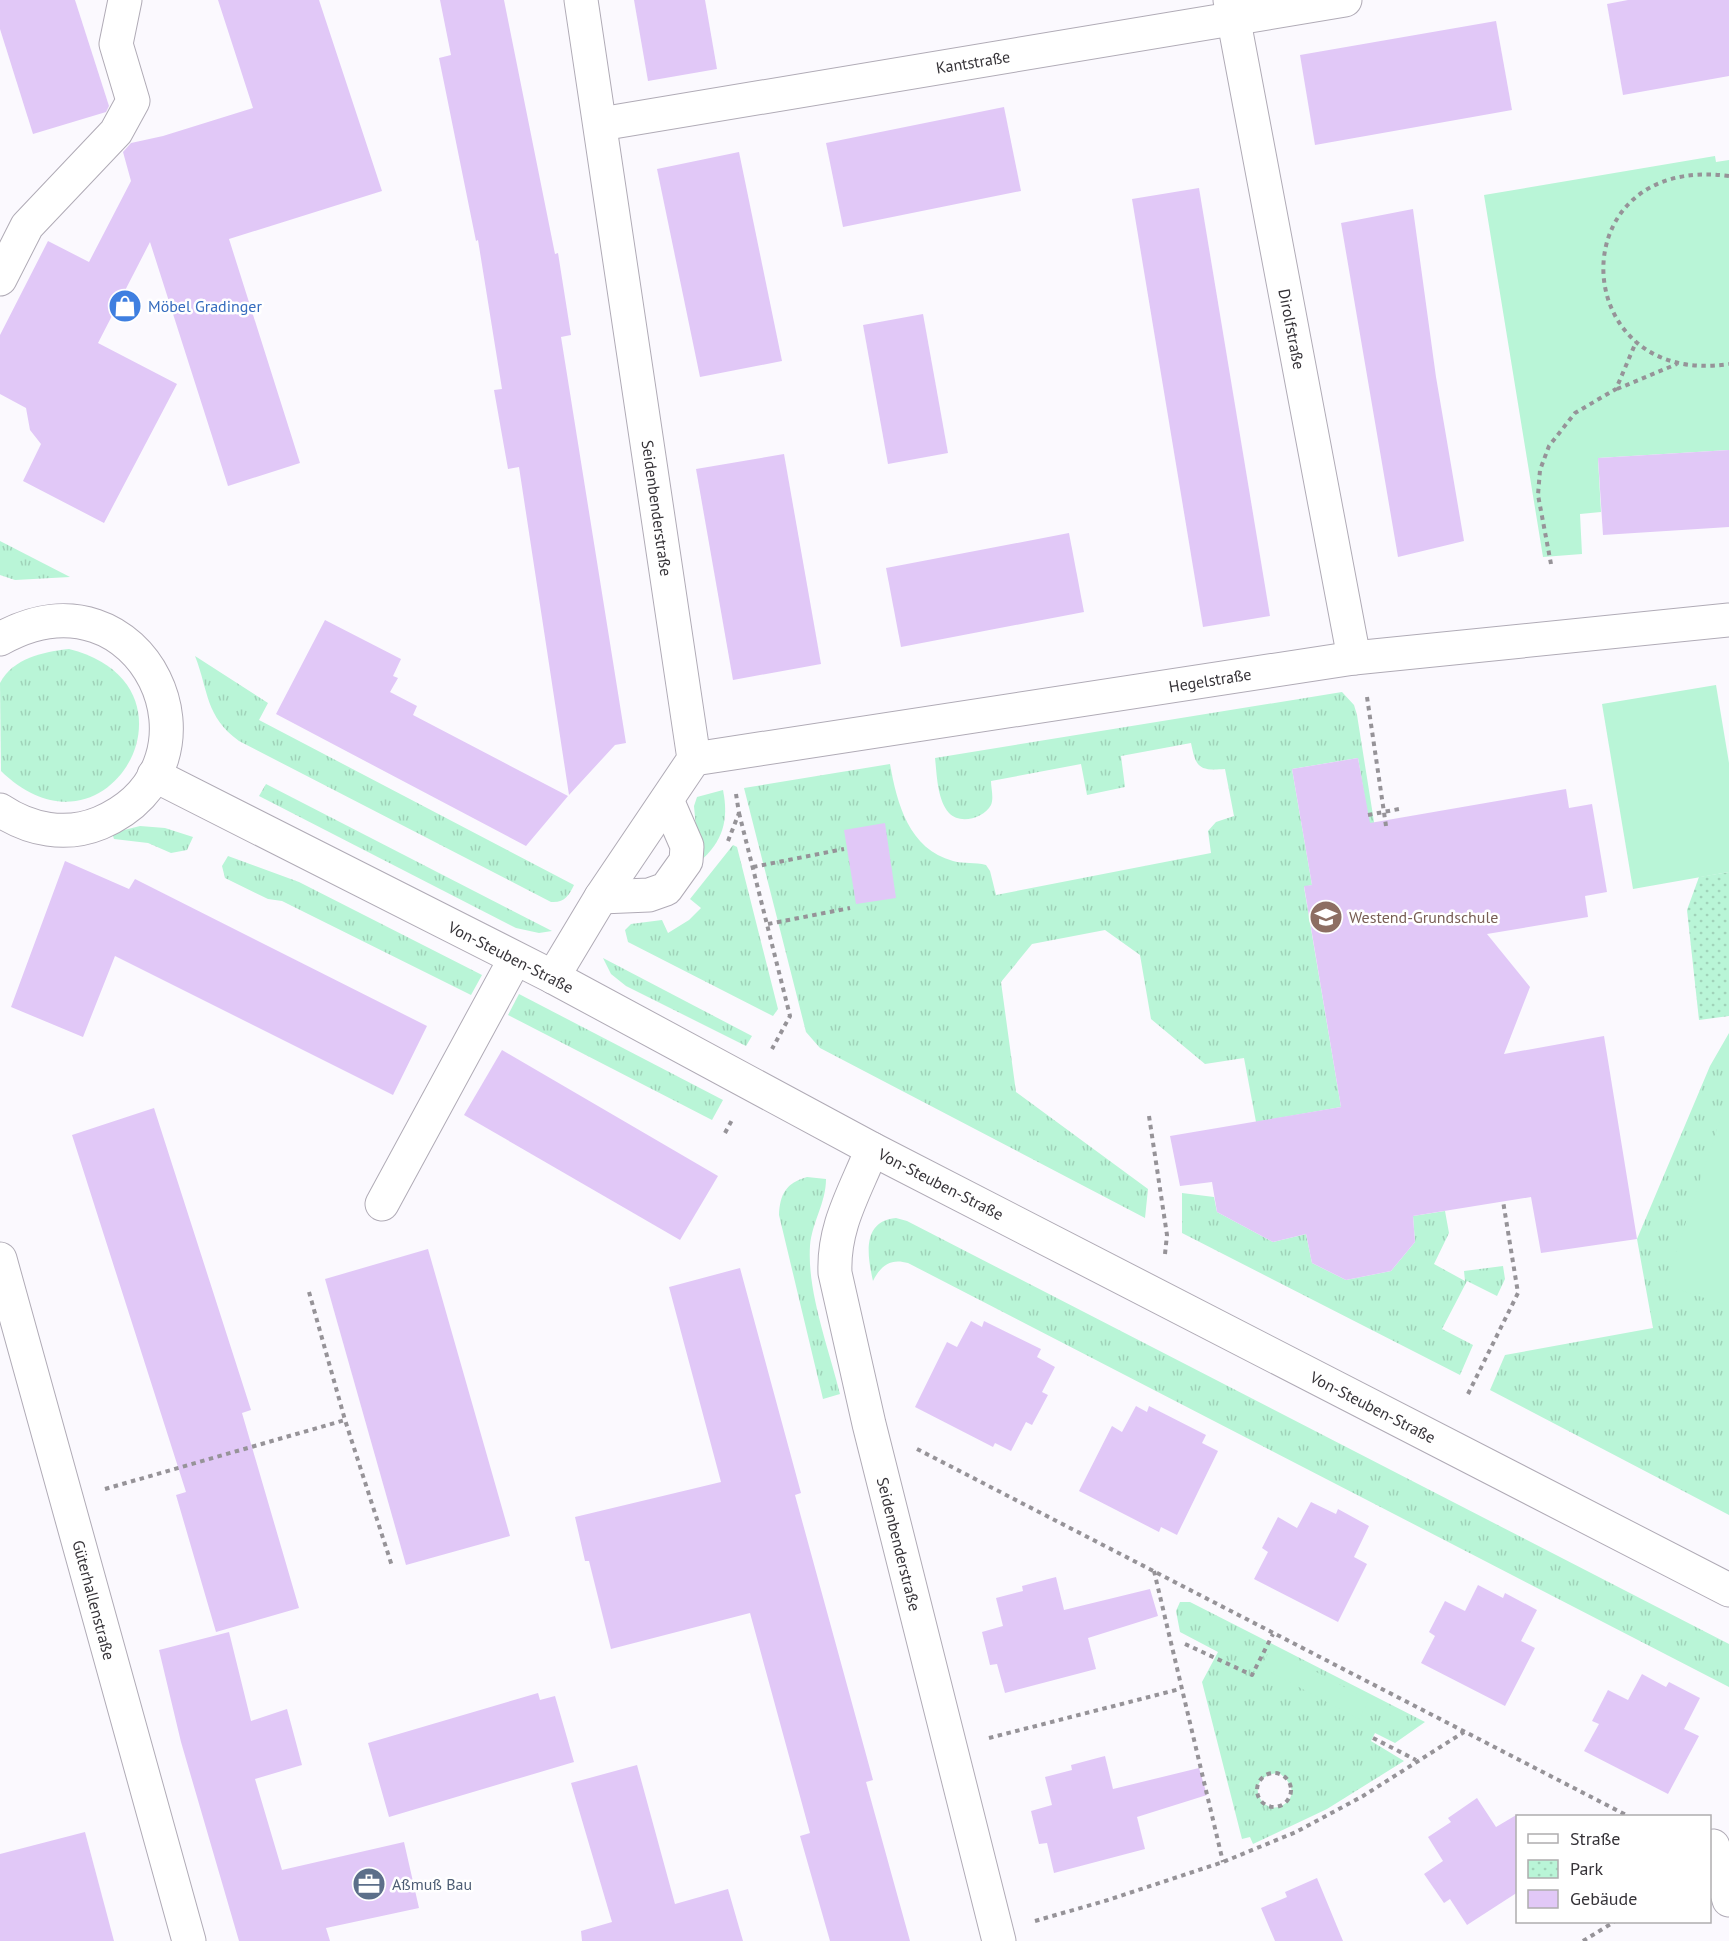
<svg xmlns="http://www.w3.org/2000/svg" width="1729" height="1941" viewBox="0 0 1729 1941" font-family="'PT Sans',sans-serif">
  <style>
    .grass { fill: url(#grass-tufts); fill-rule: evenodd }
    .park { fill: url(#park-dots) }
    .garden { fill: #b9f5d7 }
    .building { fill: #e1c8f7 }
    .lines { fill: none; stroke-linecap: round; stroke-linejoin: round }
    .minor-casing { stroke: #b0abb6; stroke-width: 35 }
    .path { stroke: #969398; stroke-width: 4; stroke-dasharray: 4.5 4.5; stroke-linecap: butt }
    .minor { stroke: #fff; stroke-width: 33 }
    .labels { text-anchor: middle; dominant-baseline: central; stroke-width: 5; stroke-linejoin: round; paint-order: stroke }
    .street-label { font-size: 16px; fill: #363338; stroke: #fff }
    .shop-label { font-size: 16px; fill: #366cbe; stroke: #fff; text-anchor: start }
    .education-label { font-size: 16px; fill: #785e54; stroke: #fff; text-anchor: start }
    .service-label { font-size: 16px; fill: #4e5e75; stroke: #fff; text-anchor: start }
  </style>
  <defs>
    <pattern id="grass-tufts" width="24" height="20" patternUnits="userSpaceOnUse" patternTransform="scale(1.5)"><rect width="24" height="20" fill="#b9f5d7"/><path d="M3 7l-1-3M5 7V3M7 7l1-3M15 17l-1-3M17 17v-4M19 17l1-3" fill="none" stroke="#a0d2b9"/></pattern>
    <pattern id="park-dots" width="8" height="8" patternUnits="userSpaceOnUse" patternTransform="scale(1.5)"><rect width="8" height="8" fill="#b9f5d7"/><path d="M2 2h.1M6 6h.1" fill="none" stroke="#a0d2b9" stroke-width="1.8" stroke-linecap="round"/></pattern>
  </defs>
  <rect width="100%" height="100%" fill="#fbf9fe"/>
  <!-- grass -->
  <g class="grass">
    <path d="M0 541 70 577 15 580 0 575Z"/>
    <path d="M69 649C213 685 107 875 1 771L0 683C13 658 43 652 69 649Z"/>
    <path d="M195 656 268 703 259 720 574 885C569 895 565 903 551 902L239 741C205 716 209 692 195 656Z"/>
    <path d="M1342 692 1354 705 1357 715 1375 828 1370 829 1358 758 1292 769 1312 885 1304 887 1341 1107 1256 1122 1244 1058 1205 1064 1151 1019 1140 955 1105 930 1032 944 1001 982 1016 1092 1148 1189 1145 1218 820 1048 806 1032 744 788 890 764C897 804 909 849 953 861 964 864 975 862 986 865L990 871 996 895 1211 853 1208 831 1216 822 1234 816 1225 769C1199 771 1196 768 1191 743L1121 756 1125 787 1087 795 1081 764 991 781C991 788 994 798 991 805 984 818 960 825 949 813 937 799 937 775 935 758Z"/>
    <path d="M266 784 552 931 539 933 516 928 259 796Z"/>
    <path d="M723 790C729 820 723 842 699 862L694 806 697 797Z"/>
    <path d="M140 826 165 828 193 837 187 850 171 853 148 843 114 839 112 833Z"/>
    <path d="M733 845 737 847 778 1009 773 1016 628 942 625 930 631 924 662 920 668 933 689 920 701 908 690 899Z"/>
    <path d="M228 856 299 882 482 975 471 995 282 901 268 899 225 878 222 866Z"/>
    <path d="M603 958 752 1036 746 1046 626 986 611 974Z"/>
    <path d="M519 994 723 1100 712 1120 508 1015Z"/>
    <path d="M1729 1033V1515L1490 1390 1505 1355 1653 1328 1637 1239 1710 1066Z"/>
    <path d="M807 1177 826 1179C826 1203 812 1222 810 1246 807 1292 829 1349 840 1394L823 1399 779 1215C780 1194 786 1183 807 1177Z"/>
    <path d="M1182 1193 1214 1197 1217 1212 1273 1242 1306 1234 1312 1263 1346 1280 1391 1271 1415 1242 1413 1216 1445 1211 1449 1233 1434 1264 1465 1281 1464 1271 1503 1266 1505 1279 1497 1296 1467 1281 1442 1329 1473 1345 1460 1375 1182 1233Z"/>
    <path d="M896 1218 907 1221 1729 1644V1687L908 1263C891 1258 881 1265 873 1281 867 1255 862 1221 896 1218Z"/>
    <path d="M1180 1602H1190L1425 1722 1395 1743 1375 1733 1371 1741 1404 1761 1327 1809 1253 1844 1250 1837 1242 1839 1202 1682 1218 1652 1180 1632 1176 1611ZM1279 1773C1289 1780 1298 1793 1286 1803 1262 1822 1240 1775 1279 1773Z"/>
  </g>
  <!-- park -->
  <path class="park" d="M1729 872V1016L1699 1020 1687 910 1699 877Z"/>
  <!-- garden -->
  <g class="garden">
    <path d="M1715 156 1716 162 1729 160V450L1598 458 1601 512 1580 514 1582 554 1543 557 1484 195Z"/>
    <path d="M1716 685 1729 763V872L1633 889 1602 704Z"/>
    <path d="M1729 1093V1306L1665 1285Z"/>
    <path d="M1271 1648 1369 1700 1359 1719 1261 1667Z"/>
  </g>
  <!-- building -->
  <g class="building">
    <path d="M0 0H75L109 106 106 112 33 134 0 29Z"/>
    <path d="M218 0H319L382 191 229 239 300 463 228 486 150 242 98 343 177 384 104 523 23 481 41 444 30 430 26 408 0 394V335L48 241 89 262 131 181 123 152 131 143 163 136 253 108Z"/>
    <path d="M440 0H504L555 254 558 253 571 335 561 337 626 743 615 745 569 795 519 467 508 469 494 390 502 389 478 240 476 241 439 58 451 55Z"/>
    <path d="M634 0H705L717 69 648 81Z"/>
    <path d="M1628 0H1729V76L1623 95 1607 4Z"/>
    <path d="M1496 21 1512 110 1315 145 1300 55Z"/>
    <path d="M1004 107 1021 191 843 227 826 143Z"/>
    <path d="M739 152 782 361 700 377 657 169Z"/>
    <path d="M1199 188 1270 616 1203 627 1132 199Z"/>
    <path d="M1413 209 1436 377 1464 541 1398 557 1341 223Z"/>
    <path d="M923 314 948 453 888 464 863 325Z"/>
    <path d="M1729 450V527L1603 535 1598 458Z"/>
    <path d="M784 454 821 664 733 680 696 469Z"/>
    <path d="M1069 533 1084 612 901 647 886 568Z"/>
    <path d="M325 620 401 659 393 676 398 678 390 692 417 706 413 715 568 796 526 846 276 714Z"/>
    <path d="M1358 758 1370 823 1566 789 1569 808 1592 804 1607 892 1585 896 1588 917 1487 934 1530 987 1504 1054 1604 1036 1637 1239 1541 1253 1531 1197 1413 1216 1415 1242 1391 1271 1346 1280 1312 1263 1306 1234 1273 1242 1217 1212 1212 1182 1180 1186 1170 1136 1341 1107 1304 886 1312 885 1292 769Z"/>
    <path d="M885 823 896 898 856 904 844 830Z"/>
    <path d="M65 861 129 889 135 879 427 1026 393 1095 115 956 83 1037 11 1007Z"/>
    <path d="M502 1050 718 1176 680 1240 464 1115Z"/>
    <path d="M154 1108 251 1410 242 1413 299 1608 216 1632 176 1495 186 1492 72 1135Z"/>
    <path d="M428 1249 510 1536 406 1565 325 1279Z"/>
    <path d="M740 1268 801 1493 795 1495 873 1780 866 1782 910 1941H830L800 1836 810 1833 750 1613 611 1649 589 1561H585L575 1517 721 1482 669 1287Z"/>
    <path d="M971 1321 982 1327 984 1321 1041 1349 1037 1357 1055 1367 1042 1392 1048 1395 1032 1425 1026 1422 1011 1451 995 1443 993 1447 915 1407 947 1342 957 1347Z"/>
    <path d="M1136 1406 1147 1412 1149 1406 1206 1435 1202 1443 1218 1451 1177 1535 1161 1527 1159 1532 1079 1491 1112 1426 1122 1432Z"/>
    <path d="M1311 1502 1336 1514 1338 1509 1369 1526 1354 1557 1367 1564 1338 1622 1254 1579 1268 1552 1262 1548 1278 1517 1297 1528Z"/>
    <path d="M1056 1577 1064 1610 1150 1589 1158 1616 1088 1638 1096 1669 1005 1693 997 1664 990 1665 982 1632 1003 1626 996 1598 1023 1591 1022 1586Z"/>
    <path d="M1478 1585 1503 1598 1505 1593 1537 1610 1521 1641 1535 1648 1505 1706 1421 1663 1435 1636 1429 1632 1445 1601 1465 1611Z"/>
    <path d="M229 1632 251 1721 287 1709 302 1765 255 1779 282 1870 404 1842 419 1908 326 1928 330 1941H239L181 1742 159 1650Z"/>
    <path d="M1642 1674 1666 1687 1669 1682 1700 1698 1684 1729 1699 1736 1668 1794 1584 1751 1599 1724 1592 1721 1608 1690 1628 1700Z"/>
    <path d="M538 1693 540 1700 555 1696 574 1762 389 1817 368 1743Z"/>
    <path d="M1105 1756 1113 1789 1199 1768 1207 1795 1137 1817 1145 1849 1054 1873 1047 1843 1039 1844 1031 1811 1052 1805 1045 1777 1072 1770 1071 1765Z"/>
    <path d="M637 1765 675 1904 728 1889 743 1941H582L581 1931 612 1922 571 1783Z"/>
    <path d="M1477 1798 1496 1827 1518 1814V1892L1467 1925 1450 1899 1444 1903 1424 1874 1443 1861 1428 1837 1451 1822 1448 1818Z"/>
    <path d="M85 1832 114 1941H0V1854Z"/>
    <path d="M1317 1878 1343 1941H1275L1261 1908 1287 1897 1285 1892Z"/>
  </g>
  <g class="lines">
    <!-- minor casing -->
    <g class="minor-casing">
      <g id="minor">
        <path d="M1230 0 1354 658"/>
        <path d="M601 124 1345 0"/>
        <path d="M0 279 27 226 116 132 133 101 116 44 125 0"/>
        <path d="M0 639C143 559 236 765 100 823 66 837 30 830 0 810"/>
        <path d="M694 759 1354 658 1729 620"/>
        <path d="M154 775 553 977 872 1149 1729 1590"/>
        <path d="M601 897 649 895 666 889 686 861 687 846 667 800"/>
        <path d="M553 977 601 897 694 759 581 0"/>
        <path d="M872 1149C855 1192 833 1226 835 1273L869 1424 999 1941"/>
        <path d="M382 1204 515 959"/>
        <path d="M0 1259 189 1941"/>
        <path d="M1713 1846 1729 1900"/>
      </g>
    </g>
    <!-- path -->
    <g class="path">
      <path d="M1729 176C1557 153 1566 389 1729 364"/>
      <path d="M1617 389 1677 364"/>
      <path d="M1551 564 1538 495 1540 470 1549 446 1575 413 1616 389 1636 342"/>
      <path d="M1367 697 1386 826"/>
      <path d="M739 813 790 1016 772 1049"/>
      <path d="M1368 815 1399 809"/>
      <path d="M728 841 739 813 736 794"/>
      <path d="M753 867 844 849"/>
      <path d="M768 924 850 908"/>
      <path d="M1149 1116 1167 1235 1165 1254"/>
      <path d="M725 1133 733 1118"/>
      <path d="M309 1292 345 1420"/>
      <path d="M1468 1394 1518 1293 1503 1201"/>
      <path d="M917 1449 1628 1816"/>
      <path d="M105 1489 345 1420 392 1566"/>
      <path d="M1154 1571 1223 1862"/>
      <path d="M1185 1644 1252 1675 1273 1634"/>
      <path d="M989 1738 1180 1689"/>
      <path d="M1373 1738 1416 1760"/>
      <circle cx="1274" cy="1790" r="17"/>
      <path d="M1035 1921 1108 1900 1223 1862 1296 1832 1363 1796 1464 1732"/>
      <path d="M1583 1941 1614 1922"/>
    </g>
    <!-- minor -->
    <use href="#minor" class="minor"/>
  </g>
  <!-- icons -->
  <defs>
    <g id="shop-disc" transform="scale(1.725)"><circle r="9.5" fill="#3f7fe0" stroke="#fff"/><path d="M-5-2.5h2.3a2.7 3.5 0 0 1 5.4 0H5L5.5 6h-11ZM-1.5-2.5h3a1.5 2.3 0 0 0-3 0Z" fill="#fff"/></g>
    <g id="school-disc" transform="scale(1.725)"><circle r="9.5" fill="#8d6e63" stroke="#fff"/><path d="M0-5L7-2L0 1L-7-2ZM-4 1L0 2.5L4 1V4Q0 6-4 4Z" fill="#fff"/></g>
    <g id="office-disc" transform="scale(1.725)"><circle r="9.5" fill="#5c6f8a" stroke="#fff"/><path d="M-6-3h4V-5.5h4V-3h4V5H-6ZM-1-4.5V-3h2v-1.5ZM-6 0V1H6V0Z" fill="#fff"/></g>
  </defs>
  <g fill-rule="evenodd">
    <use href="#shop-disc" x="125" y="306"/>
    <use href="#school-disc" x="1326" y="917"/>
    <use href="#office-disc" x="369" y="1884"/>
  </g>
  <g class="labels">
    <!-- street labels -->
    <g class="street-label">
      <text transform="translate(973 62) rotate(-9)">Kantstraße</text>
      <text transform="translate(1292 329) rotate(79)">Dirolfstraße</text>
      <text transform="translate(657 508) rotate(82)">Seidenbenderstraße</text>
      <text transform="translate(1210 680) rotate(-9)">Hegelstraße</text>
      <text transform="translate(511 957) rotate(27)">Von-Steuben-Straße</text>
      <text transform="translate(941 1184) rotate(27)">Von-Steuben-Straße</text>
      <text transform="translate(1373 1407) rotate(27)">Von-Steuben-Straße</text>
      <text transform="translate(899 1544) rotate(76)">Seidenbenderstraße</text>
      <text transform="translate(94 1600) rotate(75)">Güterhallenstraße</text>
    </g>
    <!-- shop labels -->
    <g class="shop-label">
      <text x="148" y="306">Möbel Gradinger</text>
    </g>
    <!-- education labels -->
    <g class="education-label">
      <text x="1349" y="917">Westend-Grundschule</text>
    </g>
    <!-- service labels -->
    <g class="service-label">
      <text x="392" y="1884">Aßmuß Bau</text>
    </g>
  </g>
  <!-- legend -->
  <rect x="1516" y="1815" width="195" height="108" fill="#ffffff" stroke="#afadaf" stroke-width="1.5"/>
  <rect x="1528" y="1834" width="30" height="9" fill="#ffffff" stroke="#afadaf" stroke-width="1.5"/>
  <text x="1570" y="1845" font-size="18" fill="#363338">Straße</text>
  <rect x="1528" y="1860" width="30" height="18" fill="url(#park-dots)" stroke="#afadaf" stroke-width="1.5"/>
  <text x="1570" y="1875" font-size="18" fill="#363338">Park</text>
  <rect x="1528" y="1890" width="30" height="18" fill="#e1c8f7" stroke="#afadaf" stroke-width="1.5"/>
  <text x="1570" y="1905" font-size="18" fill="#363338">Gebäude</text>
</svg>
